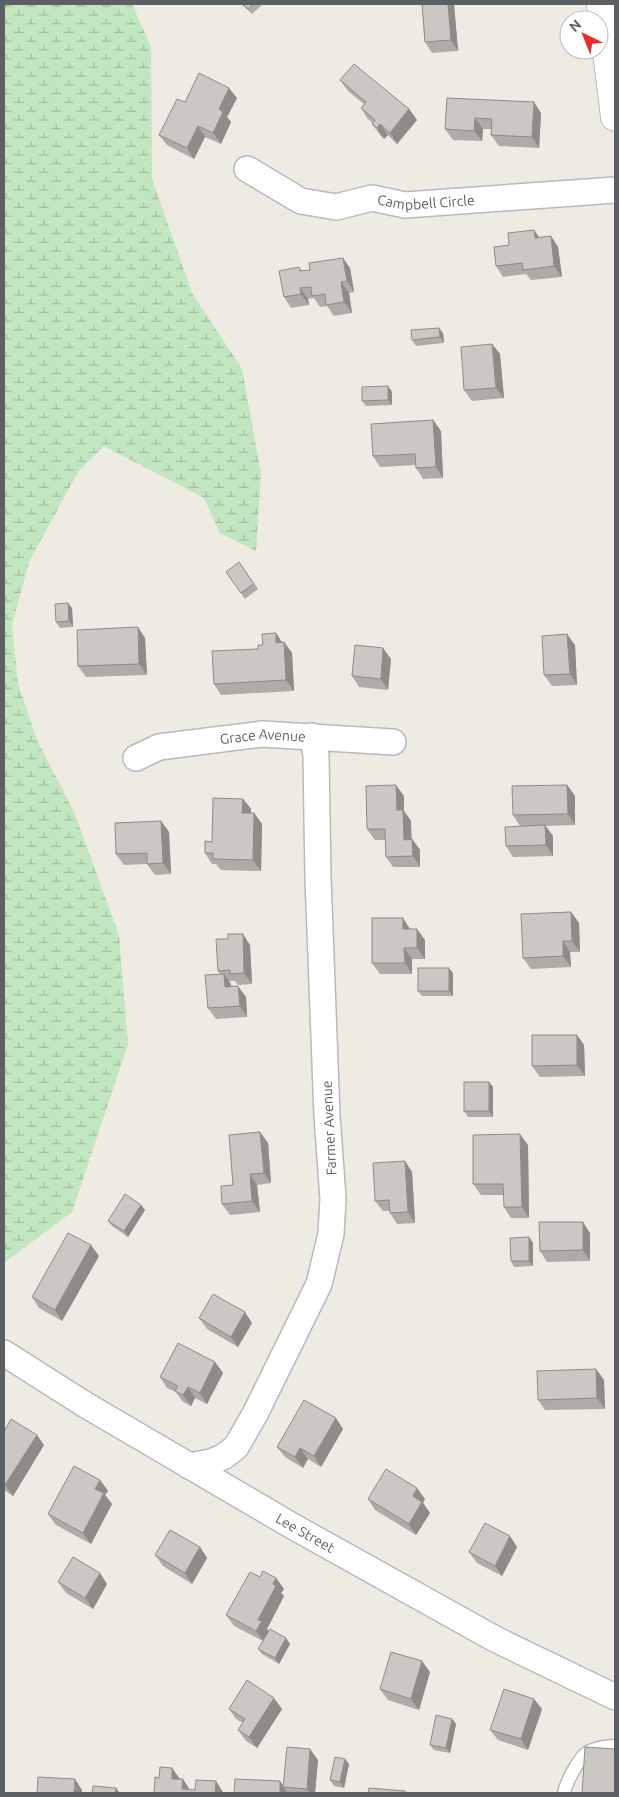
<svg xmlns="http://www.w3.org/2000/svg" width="619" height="1797" viewBox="0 0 619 1797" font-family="Ubuntu,sans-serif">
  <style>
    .wetland { fill: url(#wetland-marsh) }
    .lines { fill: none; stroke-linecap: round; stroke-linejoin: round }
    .lane-casing { stroke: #b6b9be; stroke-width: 15 }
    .street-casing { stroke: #b6b9be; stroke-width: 28 }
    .secondary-casing { stroke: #b5b9be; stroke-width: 30 }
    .lane { stroke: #fff; stroke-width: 12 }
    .street { stroke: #fff; stroke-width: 25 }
    .secondary { stroke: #fff; stroke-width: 28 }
    .wall { fill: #afaba7 }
    .shaded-wall { fill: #8e8b88 }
    .building { fill: #cbc7c2; stroke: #8e8b88 }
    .labels { text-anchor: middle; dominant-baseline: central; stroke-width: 4; stroke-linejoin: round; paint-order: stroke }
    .street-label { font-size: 14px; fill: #5b6064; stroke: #fff }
  </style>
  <defs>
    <pattern id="wetland-marsh" width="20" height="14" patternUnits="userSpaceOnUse" patternTransform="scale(1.25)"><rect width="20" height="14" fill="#c2e6bf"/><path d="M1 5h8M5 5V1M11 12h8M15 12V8" fill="none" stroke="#a1be9f"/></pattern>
  </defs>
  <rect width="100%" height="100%" fill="#eeebe3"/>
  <!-- wetland -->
  <path class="wetland" d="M4 4H132L151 47 152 179 192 293 242 369 261 474 256 551 220 533 204 498 104 446 78 472 29 562 12 625 18 683 36 738 74 812 119 935 128 1044 72 1212 4 1263Z"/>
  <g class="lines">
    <!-- lane casing -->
    <g class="lane-casing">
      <path id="lane" d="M564 1793C566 1783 579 1757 588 1752 596 1748 606 1746 615 1746"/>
    </g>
    <!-- street casing -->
    <g class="street-casing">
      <g id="street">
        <path id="s1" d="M247 169 301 201 336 207 372 198 405 205 615 190"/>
        <path id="s2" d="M136 758 159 747 262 734 393 742"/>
        <path id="s3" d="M4 1353 84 1404 294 1527 495 1639 615 1697"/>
        <path d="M189 1466 211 1462 223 1457 236 1447 255 1414 319 1284 331 1234 333 1199 327 1116 318 878 316 755 312 736"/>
      </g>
    </g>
    <!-- secondary casing -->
    <g class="secondary-casing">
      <path id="secondary" d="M601 4 615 117"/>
    </g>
    <!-- lane -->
    <use href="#lane" class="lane"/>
    <!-- street -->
    <use href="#street" class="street"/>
    <!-- secondary -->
    <use href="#secondary" class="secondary"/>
  </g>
  <!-- wall -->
  <g class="wall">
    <path d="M241 4H263L252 14Z"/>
    <path d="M422 4H454L458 51 432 53 425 42Z"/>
    <path d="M340 80 409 109 417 120 397 144 388 135 384 139 380 135 372 124 373 123 368 119 361 108 364 104 348 91Z"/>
    <path d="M237 98 227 117 231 122 221 144 205 137 194 159 167 145 159 135 185 102Z"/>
    <path d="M447 98 541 113 539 148 499 146 491 135 492 129H483L482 141 453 140 445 129Z"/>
    <path d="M551 236 558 247 562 277 531 280 526 274 503 277 496 266 509 245 540 237Z"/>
    <path d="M299 267 302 271 350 268 354 292 349 293 352 313 334 316 327 306 320 307 314 298 308 299 309 305 291 308 284 297Z"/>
    <path d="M443 333 444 343 416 346 412 340Z"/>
    <path d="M492 344 500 354 504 398 472 401 464 390Z"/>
    <path d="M388 386 392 392V405L366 406 362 401Z"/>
    <path d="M433 420 441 431 443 478 423 479 416 468V465L380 467 373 456Z"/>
    <path d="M239 562 258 589 245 599 226 572Z"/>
    <path d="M72 608 73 627 60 628 56 622Z"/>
    <path d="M276 633 282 643 284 642 292 653 294 691 221 695 214 684 258 649Z"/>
    <path d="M145 638 147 675 86 677 78 666Z"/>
    <path d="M575 645 577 685 552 686 544 675Z"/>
    <path d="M391 659 388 690 359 687 352 676Z"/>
    <path d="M567 785 575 796V825L545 826 553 836V856L513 857 506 846 520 826 513 815Z"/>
    <path d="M404 796V811L411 821V839H412L420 850V867H393L386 857 385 840H375L367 829Z"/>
    <path d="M243 799 251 809V813H254L262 824 261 871 221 870 216 864H212L205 853Z"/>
    <path d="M161 821 169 832 171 874 155 875 147 864 124 865 116 854Z"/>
    <path d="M571 912 579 923 580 952H570L571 967 531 969 523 958Z"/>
    <path d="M410 929 425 940V959H412V974H380L372 963Z"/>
    <path d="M250 945 252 984 238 985 235 981H229L231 984V987L246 997 247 1017 216 1019 208 1008 220 974 218 971Z"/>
    <path d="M453 973V996H422L418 991Z"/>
    <path d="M577 1035 584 1045 585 1076 540 1077 532 1066Z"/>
    <path d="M489 1082 493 1087V1117H468L464 1111Z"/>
    <path d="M268 1143 271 1183 257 1185 260 1212 230 1215 222 1204 233 1185Z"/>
    <path d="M528 1145 529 1218H511L504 1207V1195H481L473 1184Z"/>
    <path d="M405 1161 412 1172 415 1223 397 1224 390 1213V1211H383L375 1201Z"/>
    <path d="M141 1205 145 1210 128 1237 112 1226 108 1221Z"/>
    <path d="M590 1233V1261L547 1262 540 1251Z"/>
    <path d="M529 1237 533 1243V1266L514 1267 511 1261Z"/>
    <path d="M99 1256 62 1321 39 1308 32 1297Z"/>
    <path d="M199 1318 252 1323 238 1347 207 1329Z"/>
    <path d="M215 1362 223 1373 207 1404 195 1398 191 1406 183 1402 176 1392 167 1388 160 1377Z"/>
    <path d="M596 1369 604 1380 605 1409 545 1410 538 1400Z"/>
    <path d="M343 1429 321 1467 308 1459 303 1468 285 1457 277 1447Z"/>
    <path d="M4 1432 44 1445 13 1496 4 1490Z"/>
    <path d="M100 1480 108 1491 105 1495 112 1504 91 1544 56 1525 48 1514Z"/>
    <path d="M368 1499H425L423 1503 430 1513 416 1535 375 1510Z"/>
    <path d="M200 1547 207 1558 192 1584 163 1566 155 1555Z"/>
    <path d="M517 1547 502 1576 477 1563 469 1552Z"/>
    <path d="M276 1578 284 1589 281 1593 284 1596 267 1629 268 1631 290 1644 279 1664 262 1654 258 1649 263 1641 234 1626 226 1615Z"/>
    <path d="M58 1582 107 1584 93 1609 66 1593Z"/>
    <path d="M430 1672 419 1710 388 1700 380 1689Z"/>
    <path d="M229 1709H282L257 1748 246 1741 238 1730 243 1723 236 1719Z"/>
    <path d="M542 1709 528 1750 498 1740 490 1730Z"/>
    <path d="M452 1719 456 1724 450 1753 434 1750 430 1745Z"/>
    <path d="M318 1760 315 1793H234L280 1781 283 1786Z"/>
    <path d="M349 1764 344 1788 334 1786 330 1780Z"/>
  </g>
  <!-- shaded-wall -->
  <g class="shaded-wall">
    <path d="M448 4H454L458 51 451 40Z"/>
    <path d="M229 88 237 98 227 117 231 122 221 144 213 133 219 109Z"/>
    <path d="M534 102 541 113 539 148 532 137Z"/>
    <path d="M409 109 417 120 397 144 390 133Z"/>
    <path d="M475 118 483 129 482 141 474 131Z"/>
    <path d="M380 124 388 135 384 139 377 128Z"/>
    <path d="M198 126 205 137 194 159 187 148Z"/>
    <path d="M534 230 542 241 535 238Z"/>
    <path d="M551 236 558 247 562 277 554 266Z"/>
    <path d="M343 258 350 268 354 292 347 281Z"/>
    <path d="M341 282 349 293 352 313 344 302Z"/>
    <path d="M300 288 308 299 309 305 301 294Z"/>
    <path d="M439 328 443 333 444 343 440 337Z"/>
    <path d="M492 344 500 354 504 398 496 388Z"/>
    <path d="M388 386 392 392V405L388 400Z"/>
    <path d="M433 420 441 431 443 478 436 467Z"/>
    <path d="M68 603 72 608 73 627 69 621Z"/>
    <path d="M138 627 145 638 147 675 139 664Z"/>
    <path d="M276 633 283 644 276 643Z"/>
    <path d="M567 634 575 645 577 685 570 674Z"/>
    <path d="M284 642 292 653 294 691 286 680Z"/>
    <path d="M383 648 391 659 388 690 381 679Z"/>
    <path d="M396 785 404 796V811L411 821 412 850 404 840 397 810Z"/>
    <path d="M567 785 575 796V825L568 814Z"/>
    <path d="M243 799 251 809 250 823 242 813Z"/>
    <path d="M254 813 262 824 261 871 253 860Z"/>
    <path d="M161 821 169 832 171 874 163 863Z"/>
    <path d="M545 825 553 836V856L546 845Z"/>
    <path d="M412 839 420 850V867L413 856Z"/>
    <path d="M571 912 579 923 580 952 572 941Z"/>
    <path d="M403 918 410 929V940L403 929Z"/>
    <path d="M417 929 425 940V959L417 948Z"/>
    <path d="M243 934 250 945 252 984 244 973Z"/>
    <path d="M563 941 570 952 571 967 563 956Z"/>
    <path d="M404 948 412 959V974L405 963Z"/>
    <path d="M449 968 453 973V996L449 991Z"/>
    <path d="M224 974 231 984 232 998 225 987Z"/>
    <path d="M238 986 246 997 247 1017 240 1006Z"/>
    <path d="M577 1035 584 1045 585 1076 577 1065Z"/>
    <path d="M489 1082 493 1087V1117L489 1111Z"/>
    <path d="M260 1132 268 1143 271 1183 264 1173Z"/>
    <path d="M520 1134 528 1145 529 1218 522 1207Z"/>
    <path d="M405 1161 412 1172 415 1223 408 1212Z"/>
    <path d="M250 1174 257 1185 260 1212 252 1201Z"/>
    <path d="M141 1205 145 1210 128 1237 124 1231Z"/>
    <path d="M583 1222 590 1233V1261L583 1250Z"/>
    <path d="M529 1237 533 1243V1266L529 1261Z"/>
    <path d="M91 1245 99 1256 62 1321 55 1310Z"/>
    <path d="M245 1312 252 1323 238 1347 231 1337Z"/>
    <path d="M215 1362 223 1373 207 1404 200 1393Z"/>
    <path d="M596 1369 604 1380 605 1409 597 1398Z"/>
    <path d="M188 1387 195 1398 191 1406 183 1395Z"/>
    <path d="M336 1418 343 1429 321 1467 314 1456Z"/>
    <path d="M37 1435 44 1445 13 1496 5 1485Z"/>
    <path d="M300 1448 308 1459 303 1468 295 1457Z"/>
    <path d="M100 1480 108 1491 105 1495 112 1504 91 1544 83 1533 95 1489Z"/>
    <path d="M417 1488 425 1499 423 1503 430 1513 416 1535 409 1524 413 1496Z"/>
    <path d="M510 1536 517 1547 502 1576 495 1566Z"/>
    <path d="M200 1547 207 1558 192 1584 185 1573Z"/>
    <path d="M100 1573 107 1584 93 1609 85 1598Z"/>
    <path d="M276 1578 284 1589 281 1593 284 1596 267 1629 269 1632 264 1642 256 1631 258 1620 273 1584Z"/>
    <path d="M286 1638 290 1644 279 1664 275 1658Z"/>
    <path d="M422 1661 430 1672 419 1710 411 1699Z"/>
    <path d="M274 1698 282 1709 257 1748 249 1737Z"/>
    <path d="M534 1699 542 1709 528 1750 521 1739Z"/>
    <path d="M452 1719 456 1724 450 1753 446 1748Z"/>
    <path d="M310 1749 318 1760 315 1793H310L307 1789Z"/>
    <path d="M345 1759 349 1764 344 1788 340 1782Z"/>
    <path d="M172 1768 180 1779H172Z"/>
    <path d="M75 1779 82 1790V1793L74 1792Z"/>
    <path d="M183 1779 190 1790 182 1789Z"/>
    <path d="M216 1781 223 1792V1793H215Z"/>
    <path d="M280 1781 284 1787H283L288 1793H280Z"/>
    <path d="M116 1788 120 1793H115Z"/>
  </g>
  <!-- building -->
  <g class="building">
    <path d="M243 4H253L248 9Z"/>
    <path d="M422 4H448L451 40 425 42Z"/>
    <path d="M354 64 409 109 390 133 380 124 377 128 372 124 375 120 361 108 366 102 340 80Z"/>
    <path d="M199 73 229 88 219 109 223 112 213 133 198 126 187 148 159 135 177 99 185 102Z"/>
    <path d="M447 98 534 102 532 137 491 135 492 119 475 118 474 131 445 129Z"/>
    <path d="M534 230 535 238 551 236 554 266 523 270 522 263 496 266 494 247 509 245 508 233Z"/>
    <path d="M343 258 347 281 341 282 344 302 326 305 325 294 312 296 311 287 300 288 301 294 284 297 279 271 299 267 300 271 310 270 309 263Z"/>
    <path d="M439 328 440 337 412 340 411 330Z"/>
    <path d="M492 344 496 388 464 390 461 347Z"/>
    <path d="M388 386V400L362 401V387Z"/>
    <path d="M433 420 436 467 416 468 415 454 373 456 371 424Z"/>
    <path d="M239 562 254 584 241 593 226 572Z"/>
    <path d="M68 603 69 621 56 622 55 604Z"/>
    <path d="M138 627 139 664 78 666 77 630Z"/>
    <path d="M276 633V643L284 642 286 680 214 684 212 651 258 649V645H263L262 634Z"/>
    <path d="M567 634 570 674 544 675 542 636Z"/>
    <path d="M355 645 383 648 381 679 352 676Z"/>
    <path d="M396 785 397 810H403L404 840 412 839 413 856 386 857 385 829H367L366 786Z"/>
    <path d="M567 785 568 814 513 815 512 786Z"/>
    <path d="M213 798 243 799 242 813H254L253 860 213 859V853H205V841L212 842Z"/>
    <path d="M161 821 163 863 147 864V853L116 854 115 823Z"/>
    <path d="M545 825 546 845 506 846 505 827Z"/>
    <path d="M571 912 572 941H563V956L523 958 521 914Z"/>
    <path d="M372 918H403V929H417V948H404L405 963H372Z"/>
    <path d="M228 934H243L244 973 230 974V970L218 971 216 939H228Z"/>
    <rect x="418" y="968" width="31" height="23"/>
    <path d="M224 974 225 987 238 986 240 1006 208 1008 205 975Z"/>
    <path d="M532 1035H577V1065L532 1066Z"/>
    <rect x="464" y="1082" width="25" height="29"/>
    <path d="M260 1132 264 1173 250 1174 252 1201 222 1204 221 1186 233 1185 229 1135Z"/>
    <path d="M520 1134 522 1207H504L503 1184H473V1135Z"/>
    <path d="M405 1161 408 1212 390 1213 389 1200 375 1201 373 1163Z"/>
    <path d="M125 1194 141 1205 124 1231 108 1221Z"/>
    <path d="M539 1222H583V1250L540 1251Z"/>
    <path d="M68 1233 91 1245 55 1310 32 1297Z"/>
    <path d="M529 1237V1261H511L510 1238Z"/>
    <path d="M213 1294 245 1312 231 1337 199 1318Z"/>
    <path d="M178 1343 215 1362 200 1393 188 1387 183 1395 175 1391 178 1386 160 1377Z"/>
    <path d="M596 1369 597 1398 538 1400 537 1371Z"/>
    <path d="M304 1400 336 1418 314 1456 300 1448 295 1457 277 1447Z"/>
    <path d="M11 1419 37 1435 5 1485 4 1484V1432Z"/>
    <path d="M74 1466 100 1480 95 1489 104 1493 83 1533 48 1514Z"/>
    <path d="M386 1469 417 1488 413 1496 422 1502 409 1524 368 1499Z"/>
    <path d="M485 1523 510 1536 495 1566 469 1552Z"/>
    <path d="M170 1530 200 1547 185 1573 155 1555Z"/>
    <path d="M73 1557 100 1573 85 1598 58 1582Z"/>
    <path d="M263 1571 276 1578 273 1584 276 1586 258 1620 262 1621 256 1631 226 1615 250 1572 260 1577Z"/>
    <path d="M270 1629 286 1638 275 1658 258 1649Z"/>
    <path d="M391 1652 422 1661 411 1699 380 1689Z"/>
    <path d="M247 1680 274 1698 249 1737 238 1730 245 1719 229 1709Z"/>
    <path d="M504 1689 534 1699 521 1739 490 1730Z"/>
    <path d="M436 1715 452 1719 446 1748 430 1745Z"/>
    <path d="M287 1747 310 1749 307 1789 283 1787Z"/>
    <path d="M585 1747 615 1749V1793H582Z"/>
    <path d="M335 1757 345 1759 340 1782 330 1780Z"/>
    <path d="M160 1767 172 1768V1779H183L182 1789 195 1790 196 1780 216 1781 215 1793H154L155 1777 159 1778Z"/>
    <path d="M38 1777 75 1779 74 1792 85 1793H37Z"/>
    <path d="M235 1779 280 1781V1793H234Z"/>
    <path d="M93 1786 116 1788 115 1793H92Z"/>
    <path d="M369 1788 405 1791V1793H368Z"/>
  </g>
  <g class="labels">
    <!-- street labels -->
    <g class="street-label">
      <text stroke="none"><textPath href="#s1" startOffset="190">Campbell Circle</textPath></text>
      <text stroke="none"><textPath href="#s2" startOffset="130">Grace Avenue</textPath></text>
      <text transform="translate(329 1128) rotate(-93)">Farmer Avenue</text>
      <text stroke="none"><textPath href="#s3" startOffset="351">Lee Street</textPath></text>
    </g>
  </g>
  <!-- border -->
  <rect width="619" height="1797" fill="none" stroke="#5b6064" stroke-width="10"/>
  <!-- north arrow -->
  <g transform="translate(584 35) rotate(317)"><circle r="24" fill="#ffffff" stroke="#bdbfc1"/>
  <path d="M0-4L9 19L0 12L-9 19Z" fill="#ec2c2b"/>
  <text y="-8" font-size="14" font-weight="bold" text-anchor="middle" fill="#5b6064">N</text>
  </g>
</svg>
